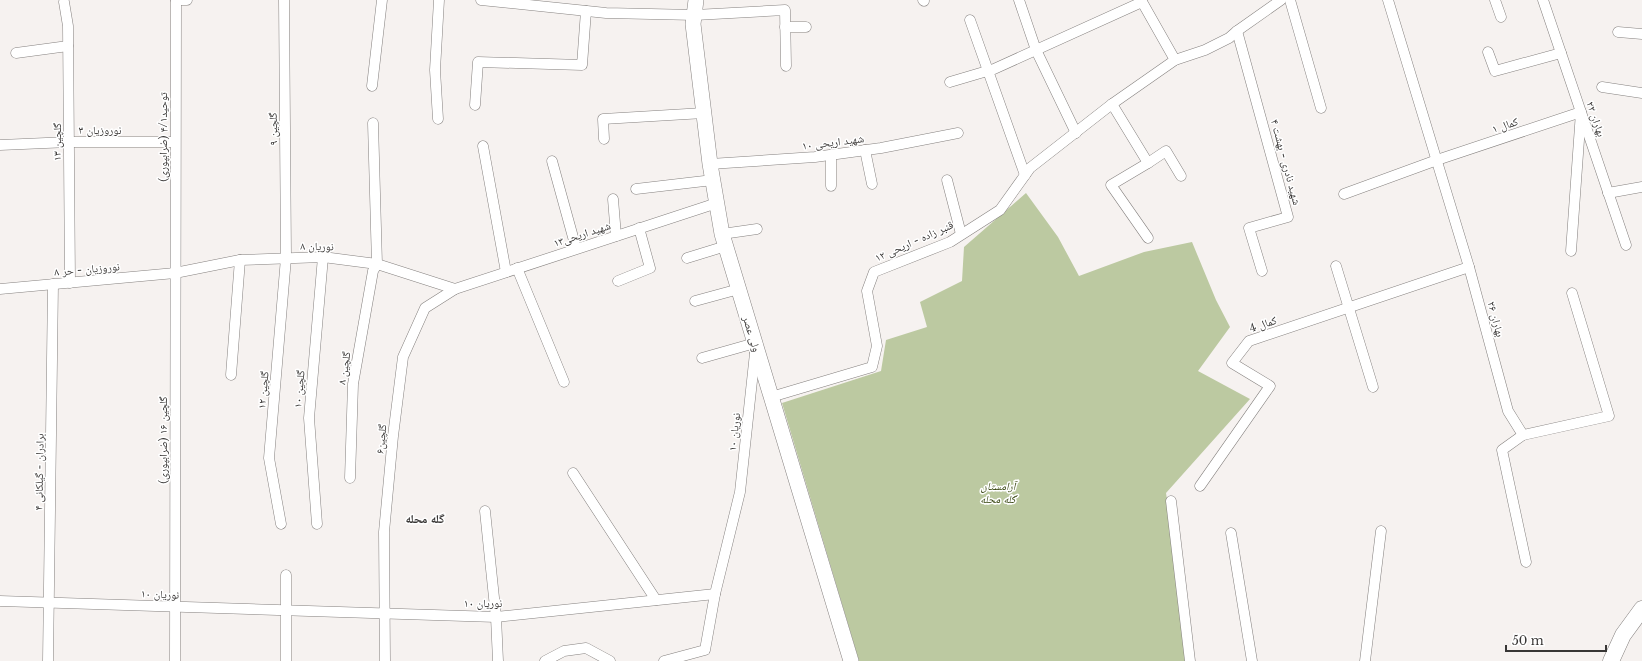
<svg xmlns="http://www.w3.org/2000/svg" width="1642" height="661" viewBox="0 0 1642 661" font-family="'Libre Baskerville','Noto Naskh Arabic',serif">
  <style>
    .green { fill: #bcc9a1 }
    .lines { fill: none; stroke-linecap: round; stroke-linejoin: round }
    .minor-casing { stroke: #85817f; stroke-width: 11 }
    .secondary-casing { stroke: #85817f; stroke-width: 16 }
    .primary-casing { stroke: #85817f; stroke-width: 17 }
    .minor { stroke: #fff; stroke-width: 10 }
    .secondary { stroke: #fff; stroke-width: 15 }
    .primary { stroke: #fff; stroke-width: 16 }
    .labels { text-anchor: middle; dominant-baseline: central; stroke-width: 3; stroke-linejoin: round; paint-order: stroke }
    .street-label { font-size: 11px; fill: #383635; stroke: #fff }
    .park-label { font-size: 11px; font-style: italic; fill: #394712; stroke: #fff }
    .neighbourhood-label { font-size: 12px; font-weight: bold; fill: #383635; stroke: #fff }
  </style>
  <rect width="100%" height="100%" fill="#f6f2f0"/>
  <!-- green -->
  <path class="green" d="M1026 193 1058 237 1079 276 1144 252 1192 242 1216 300 1230 327 1198 371 1250 399 1166 493 1191 661H859L782 403 881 371 886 340 927 327 920 302 962 281 964 247Z"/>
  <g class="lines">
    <!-- minor casing -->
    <g class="minor-casing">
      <g id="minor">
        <path d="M176 0H187"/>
        <path d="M481 0 606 13 695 15 785 10 786 66"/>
        <path d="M923 0 924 1"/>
        <path d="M1019 0 1036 50 1076 133"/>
        <path d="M1141 0 1175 60"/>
        <path d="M1290 0 1321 108"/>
        <path d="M1388 0 1469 267 1508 411 1523 435 1609 416 1572 293"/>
        <path d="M1495 0 1501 17"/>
        <path d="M1543 0 1626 245"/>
        <path d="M64 2 68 26 70 283"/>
        <path d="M970 20 1025 175"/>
        <path d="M785 27H806"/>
        <path d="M1237 31 1288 217 1249 228 1262 271"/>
        <path d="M1618 32 1642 34"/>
        <path d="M1488 52 1495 71 1561 53"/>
        <path d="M16 53 68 46"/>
        <path d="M950 82 994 69 1142 2"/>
        <path d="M372 86 382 0"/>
        <path d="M1602 87 1642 93"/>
        <path d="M1112 104 1148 163"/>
        <path d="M475 105 478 62 582 65 586 11"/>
        <path d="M438 119 435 70 439 0"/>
        <path d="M604 139 603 119 704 113"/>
        <path d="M0 145 69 142H175"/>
        <path d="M483 146 506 272"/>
        <path d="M865 150 872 184"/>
        <path d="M552 161 576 248"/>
        <path d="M710 164 815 157 881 148 958 133"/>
        <path d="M947 180 961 234"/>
        <path d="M831 186V155"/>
        <path d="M636 189 713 180"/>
        <path d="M1608 193 1642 187"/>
        <path d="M1344 194 1437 160 1581 112 1571 251"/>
        <path d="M613 199 616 236"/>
        <path d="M722 234 757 229"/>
        <path d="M1148 238 1111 185 1148 163 1166 151 1181 176"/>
        <path d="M687 258 726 246"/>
        <path d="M1336 266 1373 387"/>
        <path d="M517 268 564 382"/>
        <path d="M618 281 650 268 639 228"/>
        <path d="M0 289 175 273 240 260 323 257 377 264 455 289"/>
        <path d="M695 301 739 289"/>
        <path d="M702 358 755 343"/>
        <path d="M231 375 240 260"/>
        <path d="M771 397 872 367 877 346 867 291 874 272 950 242 1000 210 1030 168 1112 104 1175 60 1205 50 1229 38 1237 31 1281 0"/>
        <path d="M1523 435 1502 450 1526 562"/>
        <path d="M573 473 656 600"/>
        <path d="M350 478 353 384 373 271 377 264 373 123"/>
        <path d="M1200 486 1270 386 1232 363 1249 341 1469 267"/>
        <path d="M1171 501 1190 661"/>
        <path d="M485 511 496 617 498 661"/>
        <path d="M281 524 269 458 286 258 284 0"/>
        <path d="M317 524 309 418 323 257"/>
        <path d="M1231 533 1252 661"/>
        <path d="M286 575V661"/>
        <path d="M0 601 496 617 715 594"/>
        <path d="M48 661 53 284"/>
        <path d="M175 661 176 0"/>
        <path d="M385 661 384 532 393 436 403 357 425 308 455 289 717 203"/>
        <path d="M545 661 564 651 586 648 610 661"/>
        <path d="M664 661 705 650 715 594 740 492 755 353"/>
        <path d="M1365 661 1381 531"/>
      </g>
    </g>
    <!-- secondary casing -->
    <g class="secondary-casing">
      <path id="secondary" d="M696 0 693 24 710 164 722 234 851 661"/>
    </g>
    <!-- primary casing -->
    <g class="primary-casing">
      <path id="primary" d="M1611 661 1623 635 1642 609"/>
    </g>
    <!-- minor -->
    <use href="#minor" class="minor"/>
    <!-- secondary -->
    <use href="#secondary" class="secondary"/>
    <!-- primary -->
    <use href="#primary" class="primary"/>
  </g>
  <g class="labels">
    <!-- street labels -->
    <g class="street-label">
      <text transform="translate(1596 119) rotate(71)">بهاران ۲۲</text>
      <text transform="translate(1505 125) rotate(-18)">کمال ۱</text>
      <text transform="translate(273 129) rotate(-91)">گلچین ۹</text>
      <text x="100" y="130">نوروزیان ۳</text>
      <text transform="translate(163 137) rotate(-90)">توحید۴/۱ (ضرابپوری)</text>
      <text transform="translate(57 142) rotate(-90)">گلچین ۱۳</text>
      <text transform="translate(833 142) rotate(-7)">شهید اریحی ۱۰</text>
      <text transform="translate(1286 162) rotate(75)">شهید نادری - بهشت ۴</text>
      <text transform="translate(582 234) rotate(-18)">شهید اریحی۱۳</text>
      <text transform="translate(914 241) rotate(-24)">قنبر زاده - اریحی ۱۲</text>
      <text transform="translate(317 246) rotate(1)">نوریان ۸</text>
      <text transform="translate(87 269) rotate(-5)">نوروزیان - حر ۸</text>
      <text transform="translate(1496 319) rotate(75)">بهاران ۲۶</text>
      <text transform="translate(1263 324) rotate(-19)">کمال 4</text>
      <text transform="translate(752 334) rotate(73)">ولی عصر</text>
      <text transform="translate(344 368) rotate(-81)">گلچین ۸</text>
      <text transform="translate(299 389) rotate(-85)">گلچین ۱۰</text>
      <text transform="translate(263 390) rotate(-85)">گلچین ۱۲</text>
      <text transform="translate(734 432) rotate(-84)">نوریان ۱۰</text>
      <text transform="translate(381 439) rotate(-84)">گلچین۶</text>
      <text transform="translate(163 440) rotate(-90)">گلچین ۱۶ (ضرابپوری)</text>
      <text transform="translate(39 472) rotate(-89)">برادران - گیلکانی ۴</text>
      <text transform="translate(160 594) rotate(2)">نوریان ۱۰</text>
      <text x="483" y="603">نوریان ۱۰</text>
    </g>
    <!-- park labels -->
    <g class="park-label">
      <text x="998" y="486">آرامستان<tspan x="998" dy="13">گله محله</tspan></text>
    </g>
    <!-- neighbourhood labels -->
    <g class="neighbourhood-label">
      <text x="425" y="518">گله محله</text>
    </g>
  </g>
  <!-- scale -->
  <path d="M1506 645v6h100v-6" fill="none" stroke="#383635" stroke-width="2"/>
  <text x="1512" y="645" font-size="12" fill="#383635" stroke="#ffffff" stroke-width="3" paint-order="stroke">50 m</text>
</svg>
